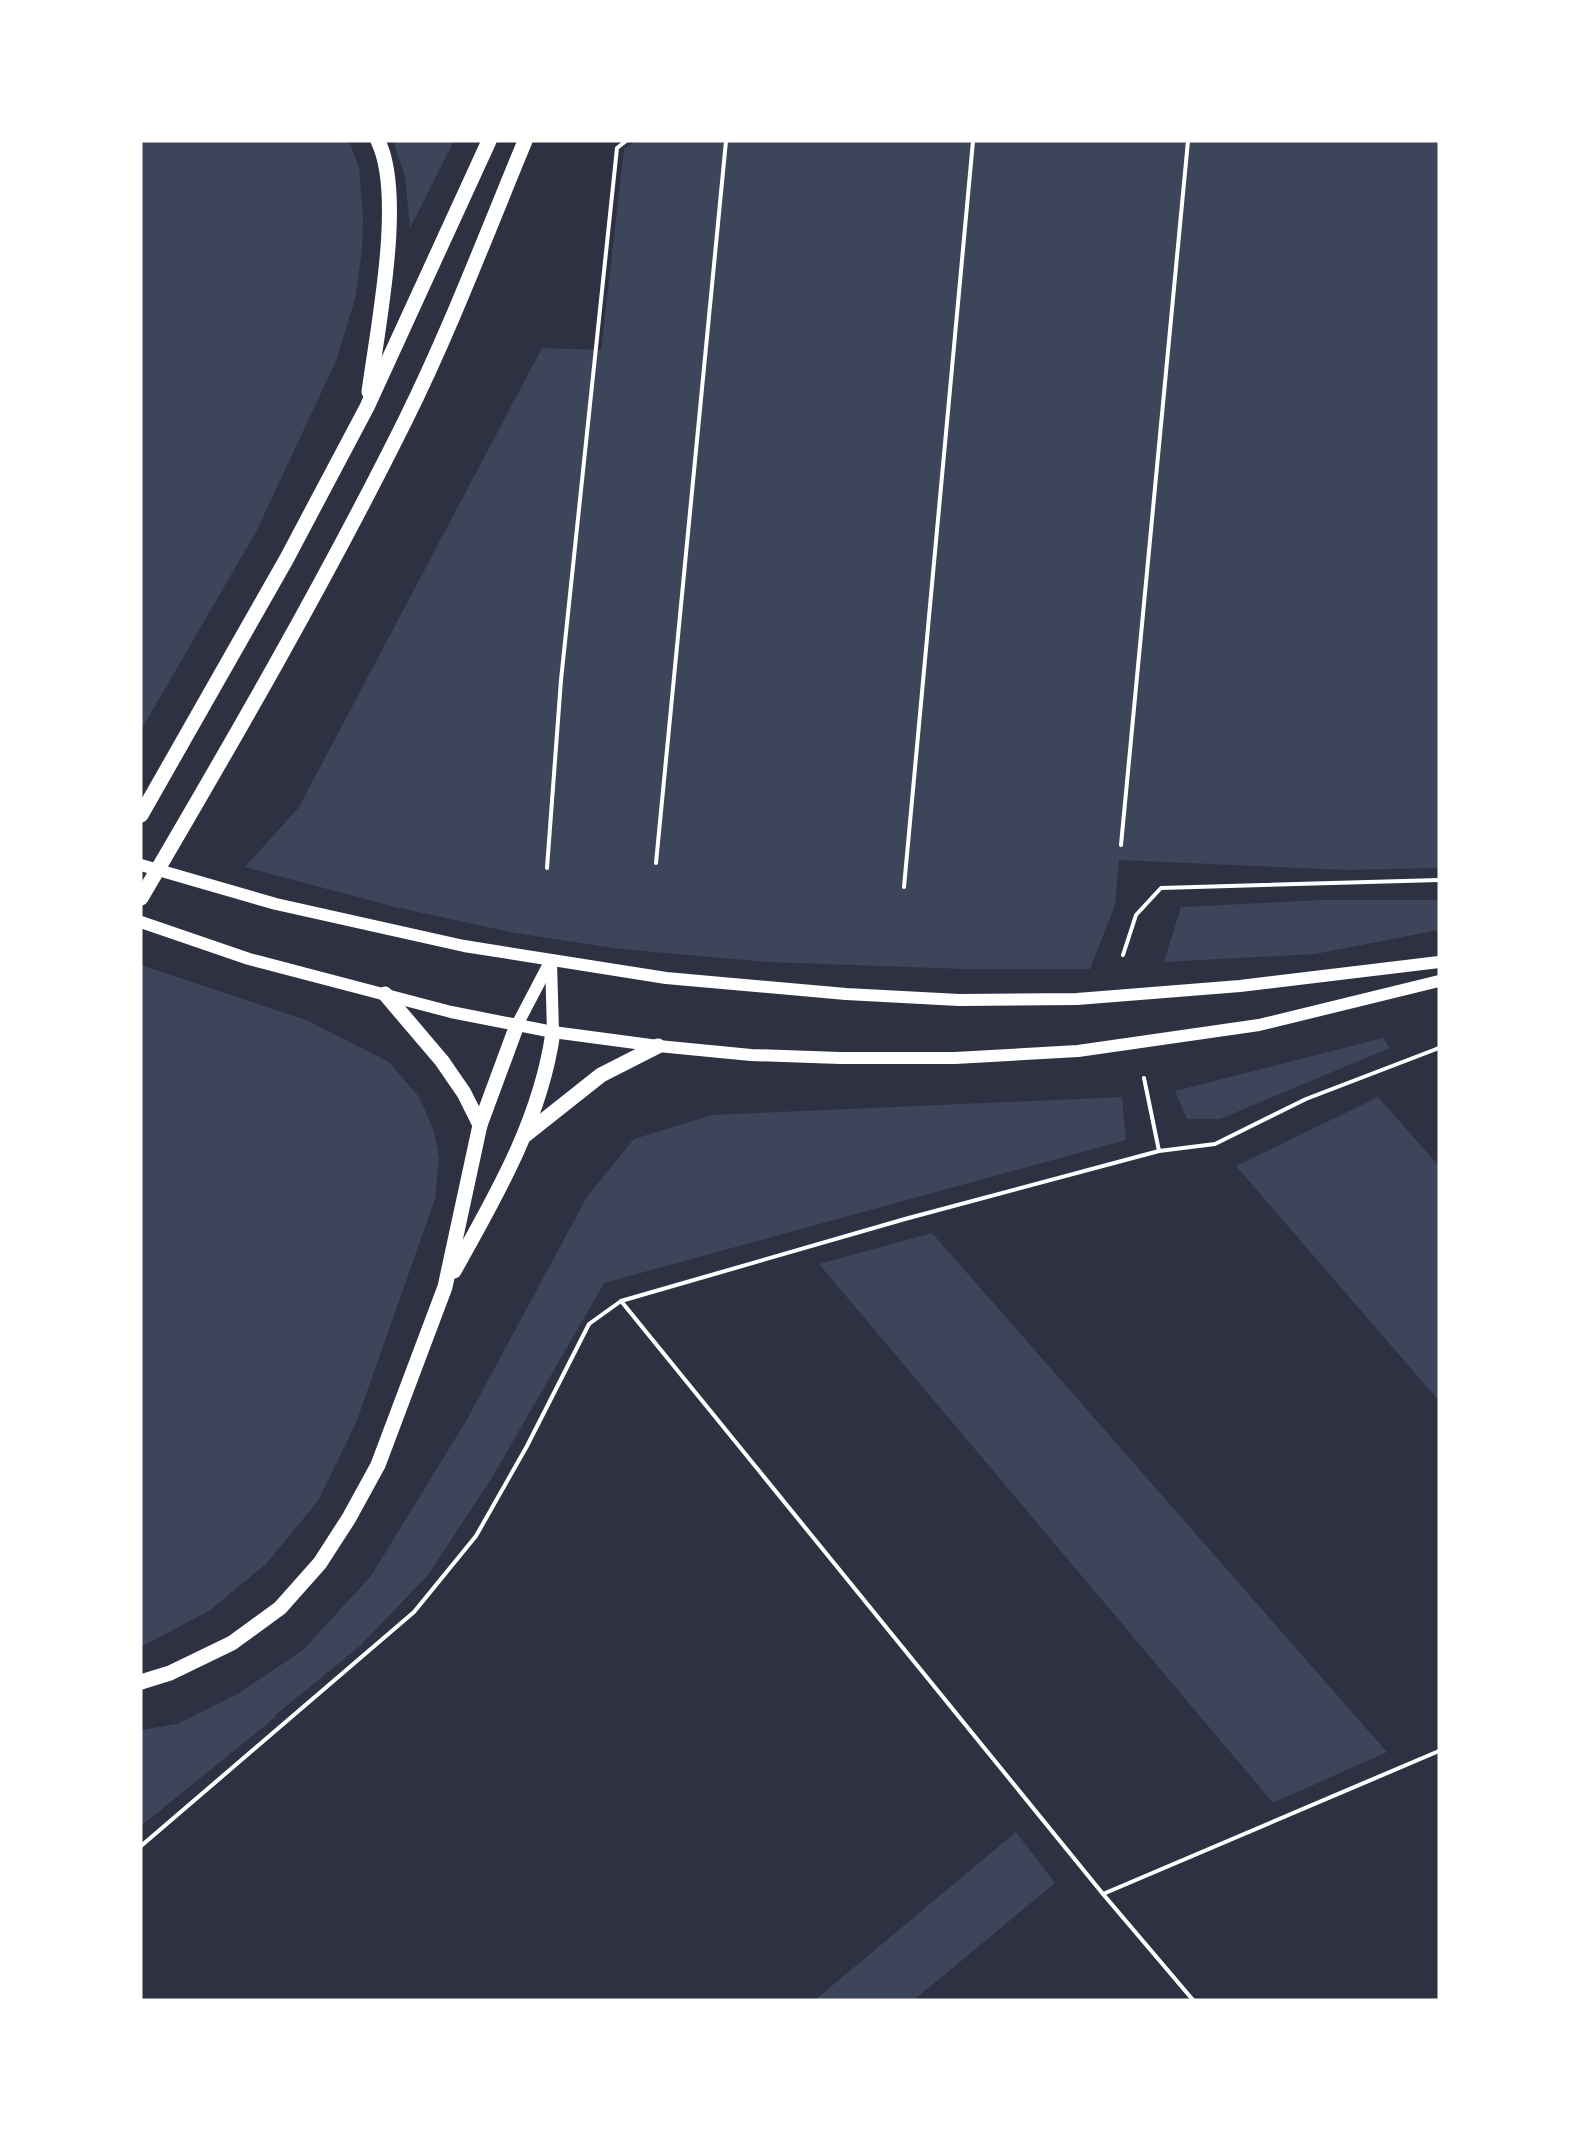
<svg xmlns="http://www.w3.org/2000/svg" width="1580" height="2141" viewBox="0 0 1580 2141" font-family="Georgia,serif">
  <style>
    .green { fill: #3c4559 }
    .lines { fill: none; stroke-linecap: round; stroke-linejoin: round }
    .path { stroke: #fff; stroke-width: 4 }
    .secondary { stroke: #fff; stroke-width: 12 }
    .primary { stroke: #fff; stroke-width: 15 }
  </style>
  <rect width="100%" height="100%" fill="#2d3142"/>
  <!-- green -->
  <g class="green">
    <path d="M141 141H349L359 167 363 217 362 251 355 299 336 361 256 532 141 730Z"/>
    <path d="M393 141H454L410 228 405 176Z"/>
    <path d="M636 141H1439V868L1346 870 1119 860 1115 905 1090 969H965L766 962 620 949 515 933 395 907 245 867 299 807 542 348 601 350 624 149Z"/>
    <path d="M1321 900H1439V930L1315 954 1164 962 1181 907Z"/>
    <path d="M141 965 306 1020 389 1062 419 1097 434 1131 439 1159 435 1199 356 1423 318 1501 266 1564 209 1611 141 1647Z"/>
    <path d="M1383 1038 1390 1048 1220 1119H1187L1175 1091Z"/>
    <path d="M1122 1097 1126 1140 604 1283 493 1476 428 1575 360 1646 273 1717 277 1716 141 1826V1730L177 1724 239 1693 303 1650 371 1576 466 1421 588 1195 634 1139 712 1115Z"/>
    <path d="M1378 1097 1439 1166V1401L1236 1166Z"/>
    <path d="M932 1233 1387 1752 1273 1803 819 1264Z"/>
    <path d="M1016 1832 1055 1883 914 2000H815Z"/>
  </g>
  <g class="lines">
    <!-- path -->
    <g class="path">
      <path d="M1121 845 1188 141"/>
      <path d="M656 863 726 141"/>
      <path d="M547 868 561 680 617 148 626 141"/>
      <path d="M904 887 973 141"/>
      <path d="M1123 955 1136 915 1161 888 1439 880"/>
      <path d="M1144 1078 1159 1151 1215 1144 1306 1099 1439 1048"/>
      <path d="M621 1301 1103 1894 1193 2000"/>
      <path d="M141 1846 414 1612 476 1536 527 1446 589 1324 621 1301 905 1219 1159 1151"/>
      <path d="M1103 1894 1439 1751"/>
    </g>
    <!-- secondary -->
    <g class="secondary">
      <path d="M141 865 276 904 464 946 666 978 846 994 959 1000 1077 999 1240 986 1439 962"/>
      <path d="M141 922 249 959 451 1012 553 1032 658 1046 751 1055 840 1058H955L1078 1051 1259 1025 1439 981"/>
      <path d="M551 962 553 1032"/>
      <path d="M517 1025 551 960"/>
    </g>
    <!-- primary -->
    <g class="primary">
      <path d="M369 392C377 330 405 196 378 141"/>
      <path d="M141 815 286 560 367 407 489 141"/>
      <path d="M141 898C233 741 324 584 405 421 450 330 486 235 525 141"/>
      <path d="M385 994 442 1061 464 1093 480 1125"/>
      <path d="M524 1136 601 1075 658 1046"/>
      <path d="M454 1271C496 1196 541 1119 553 1032"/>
      <path d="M141 1682 170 1673 232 1643 280 1608 320 1563 349 1518 378 1465 445 1287 480 1125 517 1025"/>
    </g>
  </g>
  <!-- border -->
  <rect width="1580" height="2141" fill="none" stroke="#ffffff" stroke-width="285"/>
</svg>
